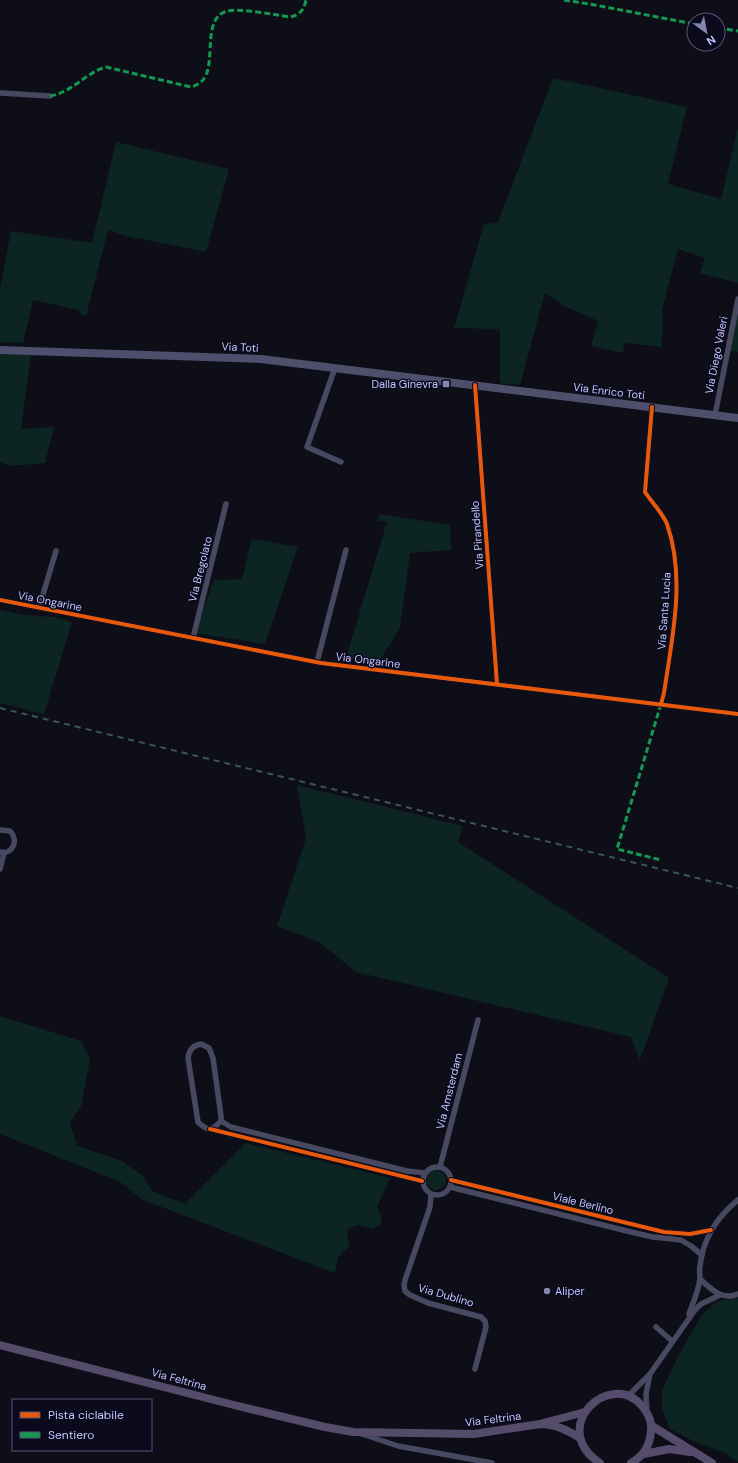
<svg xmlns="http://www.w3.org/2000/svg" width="738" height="1463" viewBox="0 0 738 1463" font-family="'DM Sans',sans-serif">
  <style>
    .green { fill: #0c2422 }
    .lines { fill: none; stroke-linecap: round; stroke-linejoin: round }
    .minor { stroke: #484961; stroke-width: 5.5 }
    .secondary { stroke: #4e4f6d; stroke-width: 8 }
    .primary { stroke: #554c6c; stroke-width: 8 }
    .rail { stroke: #3a5462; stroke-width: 2; stroke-dasharray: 6 5; stroke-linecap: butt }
    .quiet { stroke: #139951; stroke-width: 3; stroke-dasharray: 6 3; stroke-linecap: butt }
    .cycleway-casing { stroke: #0b0a1c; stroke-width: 6 }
    .cycleway { stroke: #e8590c; stroke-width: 4 }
    .poi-dot { fill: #8685ae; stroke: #0b0a1c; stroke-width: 1.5 }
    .labels { text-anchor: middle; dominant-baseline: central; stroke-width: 3; stroke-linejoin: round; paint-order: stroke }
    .street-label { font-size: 11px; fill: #c6c5ff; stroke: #0b0a1c }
    .poi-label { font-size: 11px; fill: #c6c5ff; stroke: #0b0a1c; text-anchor: end }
  </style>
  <rect width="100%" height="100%" fill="#0e0e18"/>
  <!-- green -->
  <g class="green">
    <path d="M553 78 687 107 668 184 721 199 738 127V283L700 273 705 258 678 249 662 310 663 328 661 347 624 343 623 353 591 346 598 321 566 307 545 293 520 385 500 383V329L454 328 484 224 498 222Z"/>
    <path d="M116 142 229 169 206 252 137 238 136 239 108 230 86 316 81 315 79 310 33 300 23 343 0 342V289L11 231 92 243Z"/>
    <path d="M738 311V352L730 351Z"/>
    <path d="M0 354 31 355 21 429 54 427 45 463 11 466 0 462Z"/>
    <path d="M379 514 450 525 451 550 410 553 400 628 378 663 346 658 387 522 377 521Z"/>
    <path d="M252 539 298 547 265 644 195 633 214 580 242 579Z"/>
    <path d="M0 610 24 615 55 617 72 622 44 714 0 703Z"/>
    <path d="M297 785 463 826 458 842 669 978 640 1060 631 1037 356 972 319 942 277 926 306 838Z"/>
    <path d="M0 1016 81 1041 90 1060 81 1106 70 1123 77 1146 122 1161 142 1175 152 1191 185 1204 246 1143 390 1178 377 1207 381 1215V1224L372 1229 358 1225 348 1229 347 1238 350 1246 338 1257 335 1273 143 1200 120 1182 0 1134Z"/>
    <circle cx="436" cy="1180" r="10"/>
    <path d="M738 1298V1462L725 1453 693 1441 670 1429 662 1408V1390L679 1354 702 1315 717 1301Z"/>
  </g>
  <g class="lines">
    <!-- minor -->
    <g class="minor">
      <path d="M0 93 50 96"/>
      <path d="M335 368 307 447 341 462"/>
      <path d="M475 385 497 684"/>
      <path d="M652 407 645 492C652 503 662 512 667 524 686 578 672 638 664 693L661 704"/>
      <path d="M715 415 738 299"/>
      <path d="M0 600 321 663 738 714"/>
      <path d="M39 608 56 551"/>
      <path d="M193 638 226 504"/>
      <path d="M317 662 346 550"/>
      <path d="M0 830 10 831C19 840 13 855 0 852"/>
      <path d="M0 869 4 853"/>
      <path d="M201 1044 209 1048 213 1058 221 1116V1121C212 1131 207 1131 198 1122L188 1058C189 1050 193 1045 201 1044Z"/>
      <path d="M221 1121 231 1127 407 1171 425 1173"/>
      <path d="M210 1129 422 1181"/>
      <circle cx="437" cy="1181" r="14"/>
      <path d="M440 1167 478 1020"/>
      <path d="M451 1180 664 1232 690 1234 711 1230"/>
      <path d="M450 1187 631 1232 653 1237 681 1240 691 1246 702 1255"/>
      <path d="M431 1195 430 1207 405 1280 404 1285 405 1291 410 1295 428 1303 481 1317 485 1321 486 1327 475 1369"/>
      <path d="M700 1279C711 1289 722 1301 738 1294"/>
      <path d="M689 1314C693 1303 699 1290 700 1278 700 1274 699 1270 700 1266 703 1239 717 1217 738 1200"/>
      <path d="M656 1327 672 1341"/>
      <path d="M628 1396 650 1374 695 1310 701 1304 720 1295"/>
      <path d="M647 1412 646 1394 650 1374"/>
      <path d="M362 1434 398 1446 492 1463"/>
    </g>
    <!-- secondary -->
    <path class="secondary" d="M0 350 261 359 738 418"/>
    <!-- primary -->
    <g class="primary">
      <path d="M0 1345 234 1405 325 1427 353 1432 474 1434 540 1424C555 1424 567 1430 580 1438"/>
      <path d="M543 1423 585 1412"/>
      <path d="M652 1426 712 1463"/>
      <path d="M644 1454 669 1449 690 1452"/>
      <path d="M600 1463C547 1428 610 1368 642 1406 648 1413 652 1422 651 1431 650 1445 644 1456 631 1463"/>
    </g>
    <!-- rail -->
    <path class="rail" d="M0 708 738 888"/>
    <!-- quiet -->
    <g class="quiet">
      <path d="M564 0 595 5 694 24"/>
      <path d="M718 28 738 31"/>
      <path d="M50 96C73 92 85 73 106 67L191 87C195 86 199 84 202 81 218 65 200 17 228 11 240 8 276 15 290 17 300 15 304 10 306 0"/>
      <path d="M661 704 617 849 661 860"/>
    </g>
    <!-- cycleway casing -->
    <g class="cycleway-casing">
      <g id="cycleway">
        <path d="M475 385 497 684"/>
        <path d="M652 407 645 492C652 503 662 512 667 524 686 578 672 638 664 693L661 704"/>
        <path d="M0 600 321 663 738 714"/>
        <path d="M210 1129 422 1181"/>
        <path d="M451 1180 664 1232 690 1234 711 1230"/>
      </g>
    </g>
    <!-- cycleway -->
    <use href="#cycleway" class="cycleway"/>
  </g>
  <!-- markers -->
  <g class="poi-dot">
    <rect x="442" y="380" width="8" height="8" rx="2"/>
    <circle cx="547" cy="1291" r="4"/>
  </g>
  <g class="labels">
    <!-- street labels -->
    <g class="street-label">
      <text transform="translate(240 347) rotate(3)">Via Toti</text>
      <text transform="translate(716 355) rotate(-79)">Via Diego Valeri</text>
      <text transform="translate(609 391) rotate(7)">Via Enrico Toti</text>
      <text transform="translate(477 535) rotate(-94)">Via Pirandello</text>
      <text transform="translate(200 569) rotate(-76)">Via Bregolato</text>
      <text transform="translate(50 601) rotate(11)">Via Ongarine</text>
      <text transform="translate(664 611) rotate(-86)">Via Santa Lucia</text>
      <text transform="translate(368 660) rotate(7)">Via Ongarine</text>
      <text transform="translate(449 1091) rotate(-76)">Via Amsterdam</text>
      <text transform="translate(583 1203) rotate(14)">Viale Berlino</text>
      <text transform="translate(446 1295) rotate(16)">Via Dublino</text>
      <text transform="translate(179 1379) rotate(15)">Via Feltrina</text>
      <text transform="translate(493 1419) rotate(-7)">Via Feltrina</text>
    </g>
    <!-- poi labels -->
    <g class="poi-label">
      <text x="438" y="384">Dalla Ginevra</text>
      <text x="555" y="1291" text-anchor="start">Aliper</text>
    </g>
  </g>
  <!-- legend -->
  <rect x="12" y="1399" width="140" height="52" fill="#0b0a1c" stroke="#565577"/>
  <rect x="20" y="1412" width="20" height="6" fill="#e8590c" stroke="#565577"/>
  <text x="48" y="1419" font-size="12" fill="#c6c5ff">Pista ciclabile</text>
  <rect x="20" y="1432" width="20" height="6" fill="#139951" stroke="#565577"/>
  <text x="48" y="1439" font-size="12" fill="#c6c5ff">Sentiero</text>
  <!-- north arrow -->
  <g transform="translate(706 32) rotate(148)"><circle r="19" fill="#0b0a1c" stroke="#565577"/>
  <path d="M0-3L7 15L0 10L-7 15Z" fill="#8685ae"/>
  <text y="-6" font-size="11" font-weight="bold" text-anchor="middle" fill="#c6c5ff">N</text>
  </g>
</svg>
